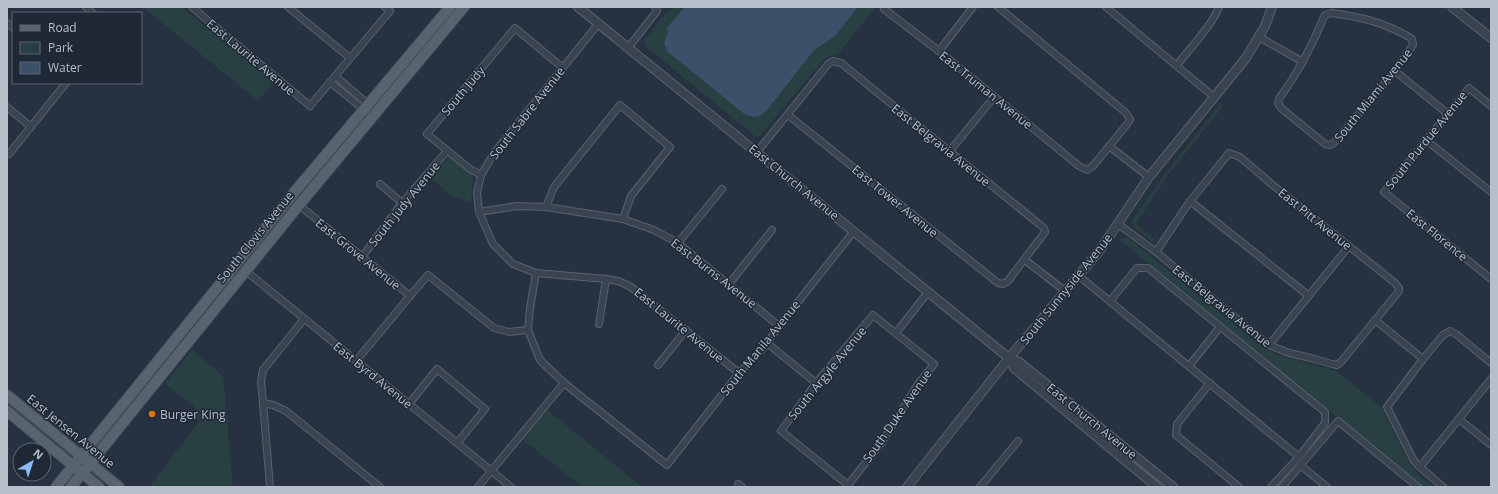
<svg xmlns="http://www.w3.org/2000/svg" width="1498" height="494" viewBox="0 0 1498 494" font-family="'Open Sans',sans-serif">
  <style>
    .green { fill: #284042 }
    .water { fill: #3b5169 }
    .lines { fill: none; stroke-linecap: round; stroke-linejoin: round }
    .minor-casing { stroke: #58626e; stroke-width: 8 }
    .tertiary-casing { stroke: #58626e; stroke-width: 10 }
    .primary-casing { stroke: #444d5a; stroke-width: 12 }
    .minor { stroke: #3a4451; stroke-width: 6 }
    .tertiary { stroke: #3a4451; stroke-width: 8 }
    .primary { stroke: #586370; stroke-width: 10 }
    .food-dot { fill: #e8710a; stroke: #1f2936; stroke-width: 1.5 }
    .labels { text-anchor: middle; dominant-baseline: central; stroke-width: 3; stroke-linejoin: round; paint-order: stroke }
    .street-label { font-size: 12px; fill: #b7bfcb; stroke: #1f2936 }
    .poi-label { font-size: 12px; fill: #b7bfcb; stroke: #1f2936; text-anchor: start }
  </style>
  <rect width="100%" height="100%" fill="#263241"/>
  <!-- green -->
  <g class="green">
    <path d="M143 7H182L273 82 258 101Z"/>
    <path d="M674 7H876L838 54 831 55 825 58 760 136 756 137 645 46 644 41 668 10 670 12Z"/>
    <path d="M1221 103 1224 105 1165 179 1136 224 1156 241 1152 242 1133 226 1132 221 1166 172Z"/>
    <path d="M450 158 472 174 473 181 471 202 451 195 430 178 447 159Z"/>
    <path d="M1127 237 1261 346 1277 355 1336 371 1381 407 1409 463 1420 476 1434 487H1423L1120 240 1122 238Z"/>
    <path d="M192 350 223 376 233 487H149L198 423 195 407 165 384Z"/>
    <path d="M546 409 642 487H582L522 439Z"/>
  </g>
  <!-- water -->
  <path class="water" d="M685 7H858L834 37 814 50 768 109C759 118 754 119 743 113L667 51 664 43 668 32 666 29Z"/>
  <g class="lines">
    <!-- minor casing -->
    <g class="minor-casing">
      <g id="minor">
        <path d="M86 7 93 13"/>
        <path d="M192 7 310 106 390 11 385 7"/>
        <path d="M288 7 350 58"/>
        <path d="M886 7 884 9 939 51 1079 166 1087 170 1093 166 1128 123 1130 119 1125 112 998 7"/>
        <path d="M1106 7 1214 97"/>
        <path d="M1332 13C1361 17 1383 22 1409 37L1412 39 1413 45 1395 71 1334 143 1330 145 1325 144 1281 108 1278 103 1279 99C1298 73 1312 46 1324 17L1325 15Z"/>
        <path d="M7 23 13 28"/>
        <path d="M599 23 494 153 481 175 477 193 479 212 493 244 513 264 536 273 606 279 618 281 631 287 739 373"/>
        <path d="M1259 37 1303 62"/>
        <path d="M628 48 657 11 655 7"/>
        <path d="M939 51 973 7"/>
        <path d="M1177 65C1190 48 1211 27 1219 7"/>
        <path d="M1395 71 1448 114"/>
        <path d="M335 76 368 104"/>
        <path d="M330 82 363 109"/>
        <path d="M1491 106 1469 88 1384 192 1491 279"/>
        <path d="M7 107 31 127"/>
        <path d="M1426 140 1491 192"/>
        <path d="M1109 146 1149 177"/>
        <path d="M757 152 829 63 833 61 841 63 1044 228 1045 232 1008 281 1003 284 998 283 788 115"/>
        <path d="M949 152 994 97"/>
        <path d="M9 154 66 83"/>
        <path d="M481 175 470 169 427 134 515 28 563 68"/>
        <path d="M380 184 402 203"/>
        <path d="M1190 201 1309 296"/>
        <path d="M299 205 410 296 428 275 494 328 509 332 528 330"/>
        <path d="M546 207 554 187 620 105 670 147 631 196 623 219"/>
        <path d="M479 212 517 206 546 207 623 219 654 230 678 243 779 326"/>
        <path d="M1118 224 1156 252 1269 345 1289 353 1311 358 1332 364 1337 365 1341 362 1399 291V288L1395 283 1274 186 1240 157 1229 153 1188 204 1156 252"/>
        <path d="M678 243 722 189"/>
        <path d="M362 257 402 203 447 151"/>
        <path d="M1025 260 1065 291"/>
        <path d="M236 263 511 487"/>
        <path d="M536 273 530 308 528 330 540 360 564 383 667 465 739 373 765 346 779 326 854 231"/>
        <path d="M1079 276 1299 457"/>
        <path d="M729 284 772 230"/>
        <path d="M1110 301 1137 268H1148L1325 412V423L1299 457 1271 487"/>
        <path d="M1375 320 1423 359"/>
        <path d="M599 324 606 279"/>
        <path d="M896 333 928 292"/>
        <path d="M767 343 816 383"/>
        <path d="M1269 345 1349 246"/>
        <path d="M356 361 410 296"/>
        <path d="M658 365 686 330"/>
        <path d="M1189 366 1220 327"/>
        <path d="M1210 383 1177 424 1176 435 1239 487"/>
        <path d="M263 403 273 405 286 411 380 487"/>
        <path d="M409 404 437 369 485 409 457 443"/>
        <path d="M1459 419 1491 445"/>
        <path d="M1300 465 1327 487"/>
        <path d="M1420 467 1491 379"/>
        <path d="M738 484 742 487"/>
        <path d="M270 487 263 403 261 381 263 370 304 319"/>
        <path d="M478 487 564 383"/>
        <path d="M846 487 848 485 882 442 918 384 934 364 873 315 816 383 781 431 848 485"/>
        <path d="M980 487 1018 441"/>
        <path d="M1282 487 1338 421 1418 487"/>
        <path d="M1443 487 1420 467 1414 461 1387 407 1423 359 1443 335 1450 331 1456 334 1491 363"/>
      </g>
    </g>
    <!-- tertiary casing -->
    <g class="tertiary-casing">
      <g id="tertiary">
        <path d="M578 7 1009 358 1019 362 1173 487"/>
        <path d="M1452 7 1491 38"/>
        <path d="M1009 358 1014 368 1157 487"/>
        <path d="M907 487 1009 358 1100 250 1149 177 1246 58 1265 26 1272 7"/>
      </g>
    </g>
    <!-- primary casing -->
    <g class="primary-casing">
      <g id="primary">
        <path d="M7 395 119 487"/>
        <path d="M7 411 99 487"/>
        <path d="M56 487 292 195 450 7"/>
        <path d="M71 487 299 205 464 7"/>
      </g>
    </g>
    <!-- minor -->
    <use href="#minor" class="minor"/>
    <!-- tertiary -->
    <use href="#tertiary" class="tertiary"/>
    <!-- primary -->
    <use href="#primary" class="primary"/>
  </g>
  <!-- markers -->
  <circle class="food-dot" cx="152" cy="414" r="4"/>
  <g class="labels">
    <!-- street labels -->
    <g class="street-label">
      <text transform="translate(251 57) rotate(40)">East Laurite Avenue</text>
      <text transform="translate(986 90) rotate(39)">East Truman Avenue</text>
      <text transform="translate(463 91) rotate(-50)">South Judy</text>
      <text transform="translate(1373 95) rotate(-51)">South Miami Avenue</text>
      <text transform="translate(527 113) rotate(-52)">South Sabre Avenue</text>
      <text transform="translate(1426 140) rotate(-51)">South Purdue Avenue</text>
      <text transform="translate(941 145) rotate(39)">East Belgravia Avenue</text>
      <text transform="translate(794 182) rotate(39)">East Church Avenue</text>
      <text transform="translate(895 201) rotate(39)">East Tower Avenue</text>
      <text transform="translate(404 204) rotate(-51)">South Judy Avenue</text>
      <text transform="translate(1315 219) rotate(39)">East Pitt Avenue</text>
      <text transform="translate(1437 235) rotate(39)">East Florence</text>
      <text transform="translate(255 237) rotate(-51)">South Clovis Avenue</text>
      <text transform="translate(358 254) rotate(39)">East Grove Avenue</text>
      <text transform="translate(714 273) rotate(38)">East Burns Avenue</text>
      <text transform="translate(1066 289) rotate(-51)">South Sunnyside Avenue</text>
      <text transform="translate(1222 306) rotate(39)">East Belgravia Avenue</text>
      <text transform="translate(679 325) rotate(39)">East Laurite Avenue</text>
      <text transform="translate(760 348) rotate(-51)">South Manila Avenue</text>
      <text transform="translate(827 373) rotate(-51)">South Argyle Avenue</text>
      <text transform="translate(373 375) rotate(39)">East Byrd Avenue</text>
      <text transform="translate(897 416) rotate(-55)">South Duke Avenue</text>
      <text transform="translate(1092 421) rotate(39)">East Church Avenue</text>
      <text transform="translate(71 431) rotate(39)">East Jensen Avenue</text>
    </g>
    <!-- poi labels -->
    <g class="poi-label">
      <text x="160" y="414">Burger King</text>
    </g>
  </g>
  <!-- border -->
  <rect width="1498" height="494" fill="none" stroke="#b7bfcb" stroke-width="16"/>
  <!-- legend -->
  <rect x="12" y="12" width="130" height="72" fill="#1f2936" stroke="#5c6572"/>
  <rect x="20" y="25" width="20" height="6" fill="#586370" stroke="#5c6572"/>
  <text x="48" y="32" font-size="12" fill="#b7bfcb">Road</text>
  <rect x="20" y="42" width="20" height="12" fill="#284042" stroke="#5c6572"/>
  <text x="48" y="52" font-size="12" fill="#b7bfcb">Park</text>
  <rect x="20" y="62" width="20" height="12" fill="#3b5169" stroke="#5c6572"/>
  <text x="48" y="72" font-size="12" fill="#b7bfcb">Water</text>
  <!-- north arrow -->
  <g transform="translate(32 462) rotate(39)"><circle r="19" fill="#1f2936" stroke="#5c6572"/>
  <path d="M0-3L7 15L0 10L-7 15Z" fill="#8fbcf8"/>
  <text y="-6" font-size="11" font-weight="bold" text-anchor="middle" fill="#b7bfcb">N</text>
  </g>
</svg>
